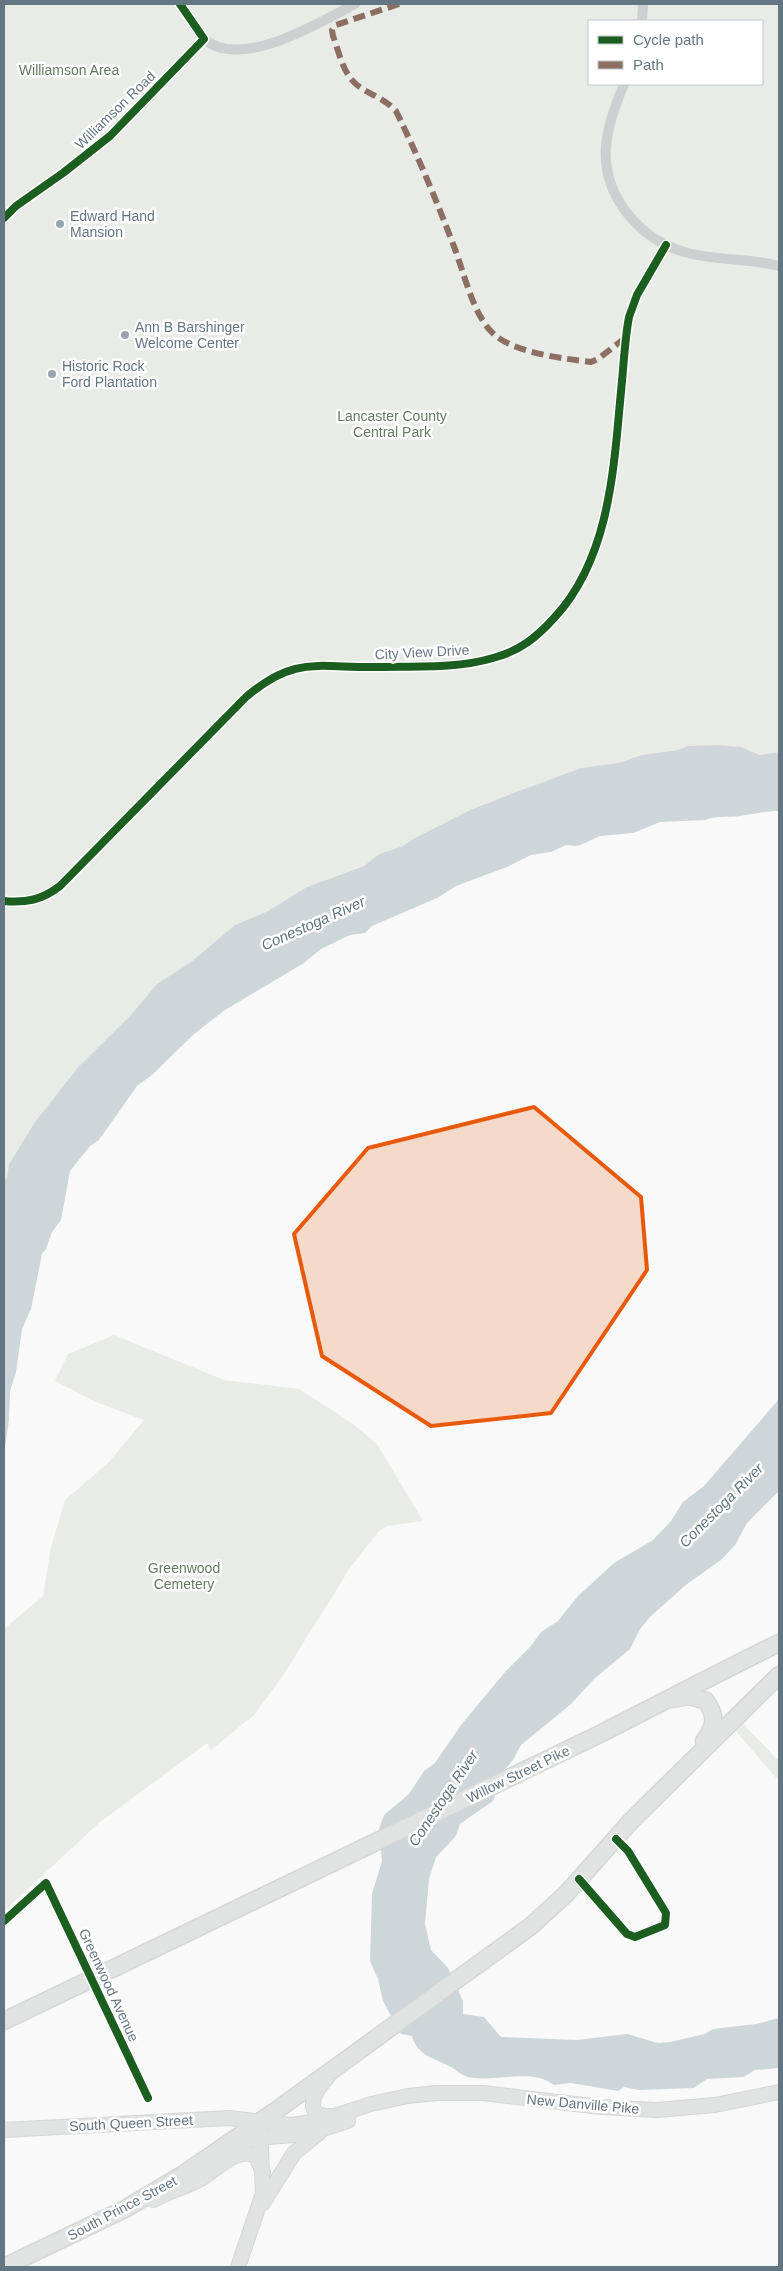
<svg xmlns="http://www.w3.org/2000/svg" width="783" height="2271" viewBox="0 0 783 2271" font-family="Helvetica,sans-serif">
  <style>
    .green { fill: #e8ebe6; fill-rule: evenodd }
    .water { fill: #ced6d9 }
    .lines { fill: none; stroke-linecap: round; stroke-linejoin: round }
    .secondary-casing { stroke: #d5d6d7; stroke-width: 16 }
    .trunk-casing { stroke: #d5d6d6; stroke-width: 19 }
    .minor { stroke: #cecfd0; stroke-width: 10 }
    .secondary { stroke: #e1e2e2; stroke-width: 14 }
    .trunk { stroke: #e1e2e2; stroke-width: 16 }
    .quiet { stroke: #8d6e63; stroke-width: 6; stroke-dasharray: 12 6; stroke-linecap: butt }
    .cycleway-casing { stroke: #fff; stroke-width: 11 }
    .cycleway { stroke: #1b5e20; stroke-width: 8 }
    .marked { fill: #e8590c; fill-opacity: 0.2; stroke: #e8590c; stroke-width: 4; stroke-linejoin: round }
    .poi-dot { fill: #99a4ac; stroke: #fff; stroke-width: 2 }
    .labels { text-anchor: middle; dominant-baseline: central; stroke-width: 5; stroke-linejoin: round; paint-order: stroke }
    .park-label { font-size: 14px; fill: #687a64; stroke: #fff }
    .street-label { font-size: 14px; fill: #657683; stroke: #fff }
    .poi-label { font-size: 14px; fill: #657683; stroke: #fff; text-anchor: start }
    .water-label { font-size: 15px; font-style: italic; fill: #60757c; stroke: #fff }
  </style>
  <rect width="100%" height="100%" fill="#f9f9f9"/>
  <!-- green -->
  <g class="green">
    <path d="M4 4H779V752L760 755 749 750 716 745 688 746 678 750 642 755 618 763 581 768 470 810 413 839 403 846 379 854 364 866 307 887 268 911 235 925 191 962 157 984 130 1016 79 1066 35 1122 9 1164 7 1177 4 1182ZM589 21H762V84H589Z"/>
    <path d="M114 1335 224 1380 299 1389 352 1423 377 1444 423 1521 387 1526 378 1532 350 1568 282 1677 254 1715 211 1750 207 1743 100 1822 4 1911V1629L43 1596 51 1547 65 1500 108 1463 144 1420 96 1402 55 1381 68 1354Z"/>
    <path d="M740 1721 779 1761V1781L733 1728Z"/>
  </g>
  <!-- water -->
  <g class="water">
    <path d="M716 745 741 747 760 755 779 752V811C765 811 754 814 740 816 729 818 716 815 705 820L660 822 633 833 600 836 578 846 566 845 551 852 531 855 507 867 456 886 437 898 372 926 365 933 350 935 321 949 304 963 225 1010 194 1034 152 1075 137 1086 99 1140 90 1146 70 1171 61 1220 52 1232 46 1249 42 1254 31 1309 22 1329 16 1372 10 1391 9 1420 4 1454V1182L7 1177 9 1164 35 1122 79 1066 130 1016 157 984 191 962 235 925 268 911 307 887 364 866 379 854 403 846 413 839 470 810 511 794 581 768 618 763 642 755 678 750 688 746Z"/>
    <path d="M779 1399V1491L747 1523 735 1545 721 1560 687 1584 651 1616 640 1629 630 1649 594 1679 571 1704 521 1745 513 1760 505 1769 493 1801 460 1824 456 1836 436 1857 429 1879 425 1924 431 1950 448 1968 463 2001V2014L484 2017 501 2037 577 2040 627 2034 658 2043 670 2042 705 2034 713 2029 756 2024 779 2018V2068L755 2070 744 2077 707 2079 694 2088 639 2090 624 2087 618 2091 571 2083 554 2085C532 2067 495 2083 468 2077 460 2075 456 2069 449 2066 433 2058 417 2055 412 2036L401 2034 383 2001 378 1979 370 1961 372 1894 382 1861 379 1829 384 1815 409 1794 424 1771 435 1763 461 1725 505 1672 530 1647 541 1632 558 1621 578 1596 614 1563 653 1540 671 1521 683 1502 704 1486Z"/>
  </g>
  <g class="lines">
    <!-- secondary casing -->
    <g class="secondary-casing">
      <g id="secondary">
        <path d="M327 2078C313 2093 301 2118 334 2116"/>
        <path d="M4 2130 229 2118 291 2125 319 2121 371 2104 408 2096 436 2093H483L601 2107 657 2110 715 2105 779 2092"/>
        <path d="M230 2150 255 2138 308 2134 348 2121"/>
        <path d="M179 2188 200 2171"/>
        <path d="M153 2200C167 2193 182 2188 197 2181 215 2173 234 2146 256 2156L263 2173"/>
        <path d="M263 2203 294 2153 319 2133"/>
        <path d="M238 2267 263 2193 260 2130"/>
      </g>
    </g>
    <!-- trunk casing -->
    <g class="trunk-casing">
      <g id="trunk">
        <path d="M672 1699 689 1696 706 1701C717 1716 715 1727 704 1741"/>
        <path d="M4 2021 598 1735C659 1704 718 1673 779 1643"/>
        <path d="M4 2267 125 2209 182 2175 281 2107 531 1926 566 1894 631 1821 779 1675"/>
      </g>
    </g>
    <!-- minor -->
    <g class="minor">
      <path d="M642 21 643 4"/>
      <path d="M204 39C241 71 320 22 355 4"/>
      <path d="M624 84C616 104 608 124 606 146 602 197 641 241 688 253 718 261 750 258 779 266"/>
      <path d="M4 218 16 206 63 173 110 136 204 39 180 4"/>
      <path d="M4 901C26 903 42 900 60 886L246 697C295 655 318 668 377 667 415 666 456 669 493 658 520 651 537 637 555 617 612 555 614 461 622 381 624 360 625 338 629 317L637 295 666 245"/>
      <path d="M579 1879 627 1934 635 1937 665 1925 666 1913 628 1851 616 1839"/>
      <path d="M4 1921 46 1883 148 2098"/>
    </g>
    <!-- secondary -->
    <use href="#secondary" class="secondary"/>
    <!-- trunk -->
    <use href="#trunk" class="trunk"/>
    <!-- quiet -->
    <path class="quiet" d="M399 4 336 25 332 30 333 36C339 52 343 74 357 85 370 95 384 98 396 111 417 154 436 199 453 244 464 271 473 318 496 336 517 353 565 359 591 362L598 359 625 338"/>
    <!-- cycleway casing -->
    <g class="cycleway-casing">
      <g id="cycleway">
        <path d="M4 218 16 206 63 173 110 136 204 39 180 4"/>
        <path d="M4 901C26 903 42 900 60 886L246 697C295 655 318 668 377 667 415 666 456 669 493 658 520 651 537 637 555 617 612 555 614 461 622 381 624 360 625 338 629 317L637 295 666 245"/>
        <path d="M579 1879 627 1934 635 1937 665 1925 666 1913 628 1851 616 1839"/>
        <path d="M4 1921 46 1883 148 2098"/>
      </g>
    </g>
    <!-- cycleway -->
    <use href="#cycleway" class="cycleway"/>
  </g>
  <!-- marked area -->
  <path class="marked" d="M534 1107 641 1197 647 1270 551 1413 431 1426 322 1356 294 1234 368 1148Z"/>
  <!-- markers -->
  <g class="poi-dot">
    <circle cx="60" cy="224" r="5"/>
    <circle cx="125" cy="335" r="5"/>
    <circle cx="52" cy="374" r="5"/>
  </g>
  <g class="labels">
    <!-- park labels -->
    <g class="park-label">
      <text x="69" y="70">Williamson Area</text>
      <text x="392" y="416">Lancaster County<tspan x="392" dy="16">Central Park</tspan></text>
      <text x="184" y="1568">Greenwood<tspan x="184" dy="16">Cemetery</tspan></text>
    </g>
    <!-- street labels -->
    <g class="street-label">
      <text transform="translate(115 110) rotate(-44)">Williamson Road</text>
      <text transform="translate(422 652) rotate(-3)">City View Drive</text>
      <text transform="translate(518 1774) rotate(-26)">Willow Street Pike</text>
      <text transform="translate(109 1985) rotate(65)">Greenwood Avenue</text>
      <text transform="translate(583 2104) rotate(5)">New Danville Pike</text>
      <text transform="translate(131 2123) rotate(-3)">South Queen Street</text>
      <text transform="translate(122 2208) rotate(-28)">South Prince Street</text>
    </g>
    <!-- poi labels -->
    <g class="poi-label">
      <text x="70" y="216">Edward Hand<tspan x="70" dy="16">Mansion</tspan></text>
      <text x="135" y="327">Ann B Barshinger<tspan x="135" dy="16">Welcome Center</tspan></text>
      <text x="62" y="366">Historic Rock<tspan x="62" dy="16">Ford Plantation</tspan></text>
    </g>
    <!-- water labels -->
    <g class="water-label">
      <text transform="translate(313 923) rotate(-24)">Conestoga River</text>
      <text transform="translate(721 1505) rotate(-45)">Conestoga River</text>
      <text transform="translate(443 1798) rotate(-56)">Conestoga River</text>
    </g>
  </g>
  <!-- border -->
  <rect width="783" height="2271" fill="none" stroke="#657683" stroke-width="10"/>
  <!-- legend -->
  <rect x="588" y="20" width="175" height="65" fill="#ffffff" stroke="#c1c8cd"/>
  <rect x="598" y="36" width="25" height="8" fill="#1b5e20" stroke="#c1c8cd"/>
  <text x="633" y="45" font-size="15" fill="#657683">Cycle path</text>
  <rect x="598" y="61" width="25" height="8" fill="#8d6e63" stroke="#c1c8cd"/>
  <text x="633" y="70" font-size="15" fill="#657683">Path</text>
</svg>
